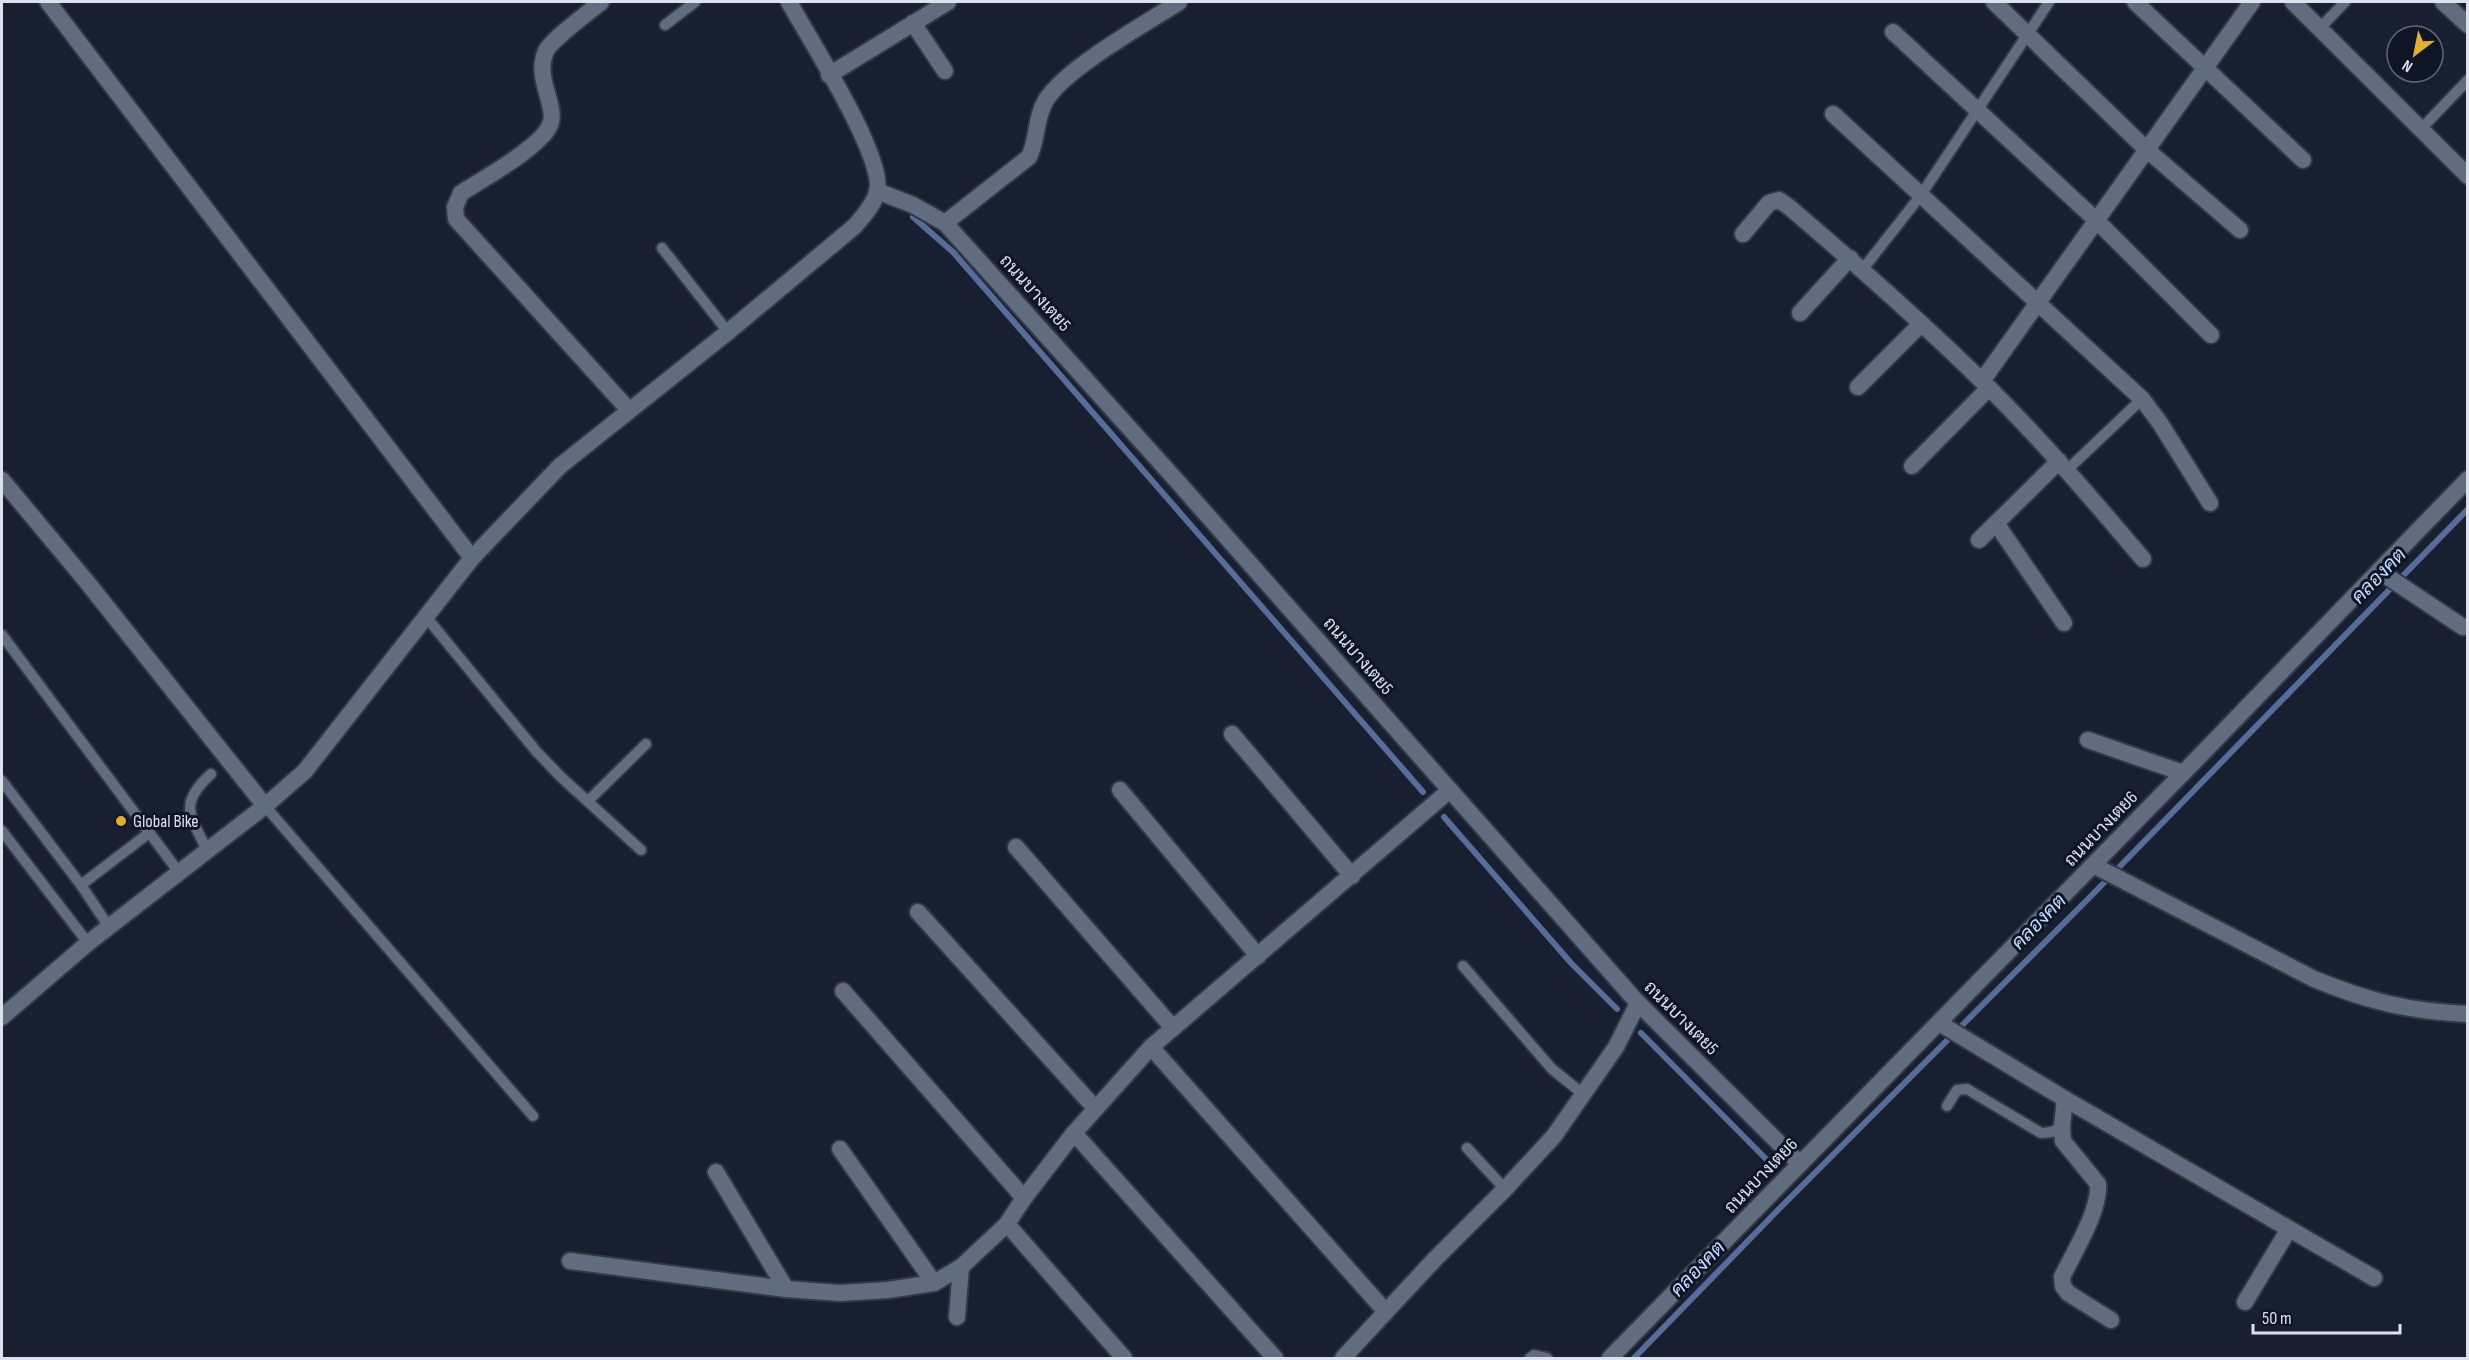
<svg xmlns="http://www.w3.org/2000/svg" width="2469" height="1360" viewBox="0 0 2469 1360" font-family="'Sofia Sans Condensed',Sarabun,sans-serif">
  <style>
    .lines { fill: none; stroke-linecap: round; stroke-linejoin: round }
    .stream { stroke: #596b98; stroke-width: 6 }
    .service-casing { stroke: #333846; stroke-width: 14 }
    .minor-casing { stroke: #333846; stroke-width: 20 }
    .service { stroke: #626c81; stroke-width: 10 }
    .minor { stroke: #626c81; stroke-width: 16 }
    .poi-dot { fill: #e1af34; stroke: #0e1526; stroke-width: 2 }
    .labels { text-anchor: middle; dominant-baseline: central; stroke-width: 6; stroke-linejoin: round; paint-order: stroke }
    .street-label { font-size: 18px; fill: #dbe1ed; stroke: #0e1526 }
    .poi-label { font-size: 18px; fill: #dbe1ed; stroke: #0e1526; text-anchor: start }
    .water-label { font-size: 20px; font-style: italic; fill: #c7d9fd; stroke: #0e1526 }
  </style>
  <rect width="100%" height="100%" fill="#171f30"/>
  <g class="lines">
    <!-- stream -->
    <g class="stream">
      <path d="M913 217 953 252 1423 792"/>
      <path d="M1444 817 1571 963 1617 1009"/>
      <path d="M1641 1033 1774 1167"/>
      <path d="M1634 1358 1777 1211 2093 894 2468 509"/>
    </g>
    <!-- service casing -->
    <g class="service-casing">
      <g id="service">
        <path d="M665 25 695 2"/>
        <path d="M2320 28 2345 2"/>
        <path d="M2421 129 2468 80"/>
        <path d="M662 248 728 332"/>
        <path d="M1863 269 1921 195 2049 2"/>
        <path d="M2067 470 2142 399"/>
        <path d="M427 618 536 751 561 777 641 850"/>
        <path d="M2 635 178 871"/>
        <path d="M2 781 81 885 149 833"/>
        <path d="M588 801 646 744"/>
        <path d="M265 806 533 1116"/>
        <path d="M2 831 88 943"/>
        <path d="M207 850C190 815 178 804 211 774"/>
        <path d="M81 885 109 927"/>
        <path d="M1463 966 1552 1069 1583 1094"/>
        <path d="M1947 1106 1957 1090 1967 1089 2041 1133 2052 1132 2062 1126"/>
        <path d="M1467 1148 1505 1189"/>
        <path d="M1530 1358 1534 1355 1547 1358"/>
      </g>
    </g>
    <!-- minor casing -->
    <g class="minor-casing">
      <g id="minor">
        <path d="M48 2 472 558"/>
        <path d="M601 2C589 12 551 40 546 51 533 79 560 108 549 127 537 149 483 179 461 193L455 207 456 219 628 409"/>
        <path d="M1994 2 2146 149 2240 230"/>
        <path d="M2135 2 2303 160"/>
        <path d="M2293 2 2468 176"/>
        <path d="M2443 2 2468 25"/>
        <path d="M913 23 945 71"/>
        <path d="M1893 32 2096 220 2211 335"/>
        <path d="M829 75 948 2"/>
        <path d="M1833 114 2142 399 2160 423 2210 503"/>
        <path d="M877 191 913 205 945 223 1177 481 1638 1003 1800 1164"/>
        <path d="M945 223 1029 157C1038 139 1035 118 1046 100 1066 68 1145 24 1179 2"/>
        <path d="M1743 234 1769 203 1779 200 1789 207C1863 270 1936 334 2004 403 2053 453 2098 506 2143 559"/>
        <path d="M1800 313 1850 258"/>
        <path d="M1982 381 2252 2"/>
        <path d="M1858 387 1921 324"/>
        <path d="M1912 466 1989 388"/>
        <path d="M2 480 87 582 265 806"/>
        <path d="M1996 523 2064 623"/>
        <path d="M1979 540 2059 461"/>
        <path d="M2379 571 2463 627"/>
        <path d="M1232 734 1352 876"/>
        <path d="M2088 740 2183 773"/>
        <path d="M1120 790 1258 956"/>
        <path d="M1016 847 1173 1028"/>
        <path d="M2093 865 2314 979C2370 1002 2408 1011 2468 1014"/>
        <path d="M918 912 1095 1108"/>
        <path d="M843 991 1024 1198"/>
        <path d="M2 1017 88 943 265 806 305 771 472 558 560 466 728 332 855 226C863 216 874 205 877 192 886 158 808 37 789 2"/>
        <path d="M1939 1023 2065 1099 2374 1278"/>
        <path d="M1151 1047 1386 1312"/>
        <path d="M2065 1099 2062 1126 2063 1141 2098 1184C2100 1211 2074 1252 2062 1277L2063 1286 2068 1293 2111 1320"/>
        <path d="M1074 1133 1275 1358"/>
        <path d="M840 1149 934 1283"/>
        <path d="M716 1172 786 1289"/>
        <path d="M1007 1224 1124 1358"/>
        <path d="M570 1261 786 1289 840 1293 888 1290 934 1283 961 1267 1007 1224 1024 1198 1074 1133 1151 1047 1450 790"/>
        <path d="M2245 1302 2289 1229"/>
        <path d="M957 1317 961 1267"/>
        <path d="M1343 1358 1435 1259 1505 1189 1554 1136 1616 1047 1638 1003"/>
        <path d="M1610 1358 2187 769 2468 479"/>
      </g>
    </g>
    <!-- service -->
    <use href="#service" class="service"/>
    <!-- minor -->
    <use href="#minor" class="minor"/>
  </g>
  <!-- markers -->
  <circle class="poi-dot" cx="121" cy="821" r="6"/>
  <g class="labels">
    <!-- street labels -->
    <g class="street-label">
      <text transform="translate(1035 293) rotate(48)">ถนนบางเตย5</text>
      <text transform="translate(1358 656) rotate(49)">ถนนบางเตย5</text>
      <text transform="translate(2101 829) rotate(-46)">ถนนบางเตย6</text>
      <text transform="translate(1681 1018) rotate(45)">ถนนบางเตย5</text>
      <text transform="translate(1761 1176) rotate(-46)">ถนนบางเตย6</text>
    </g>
    <!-- poi labels -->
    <g class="poi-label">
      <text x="133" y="821">Global Bike</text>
    </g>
    <!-- water labels -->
    <g class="water-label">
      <text transform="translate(2379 576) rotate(-46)">คลองคต</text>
      <text transform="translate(2039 922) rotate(-46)">คลองคต</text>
      <text transform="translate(1698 1269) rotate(-46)">คลองคต</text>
    </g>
  </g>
  <!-- border -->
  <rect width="2469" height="1360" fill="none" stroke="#dbe1ed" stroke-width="6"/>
  <!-- north arrow -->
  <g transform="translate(2415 54) rotate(212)"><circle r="28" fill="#0e1526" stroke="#606776" stroke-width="1.5"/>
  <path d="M0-4.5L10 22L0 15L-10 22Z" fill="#e1af34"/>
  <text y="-9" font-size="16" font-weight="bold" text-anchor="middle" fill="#dbe1ed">N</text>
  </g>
  <!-- scale -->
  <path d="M2253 1324v9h147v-9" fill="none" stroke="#dbe1ed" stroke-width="3"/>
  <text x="2262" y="1324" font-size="18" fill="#dbe1ed" stroke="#0e1526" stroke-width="4.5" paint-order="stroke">50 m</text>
</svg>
